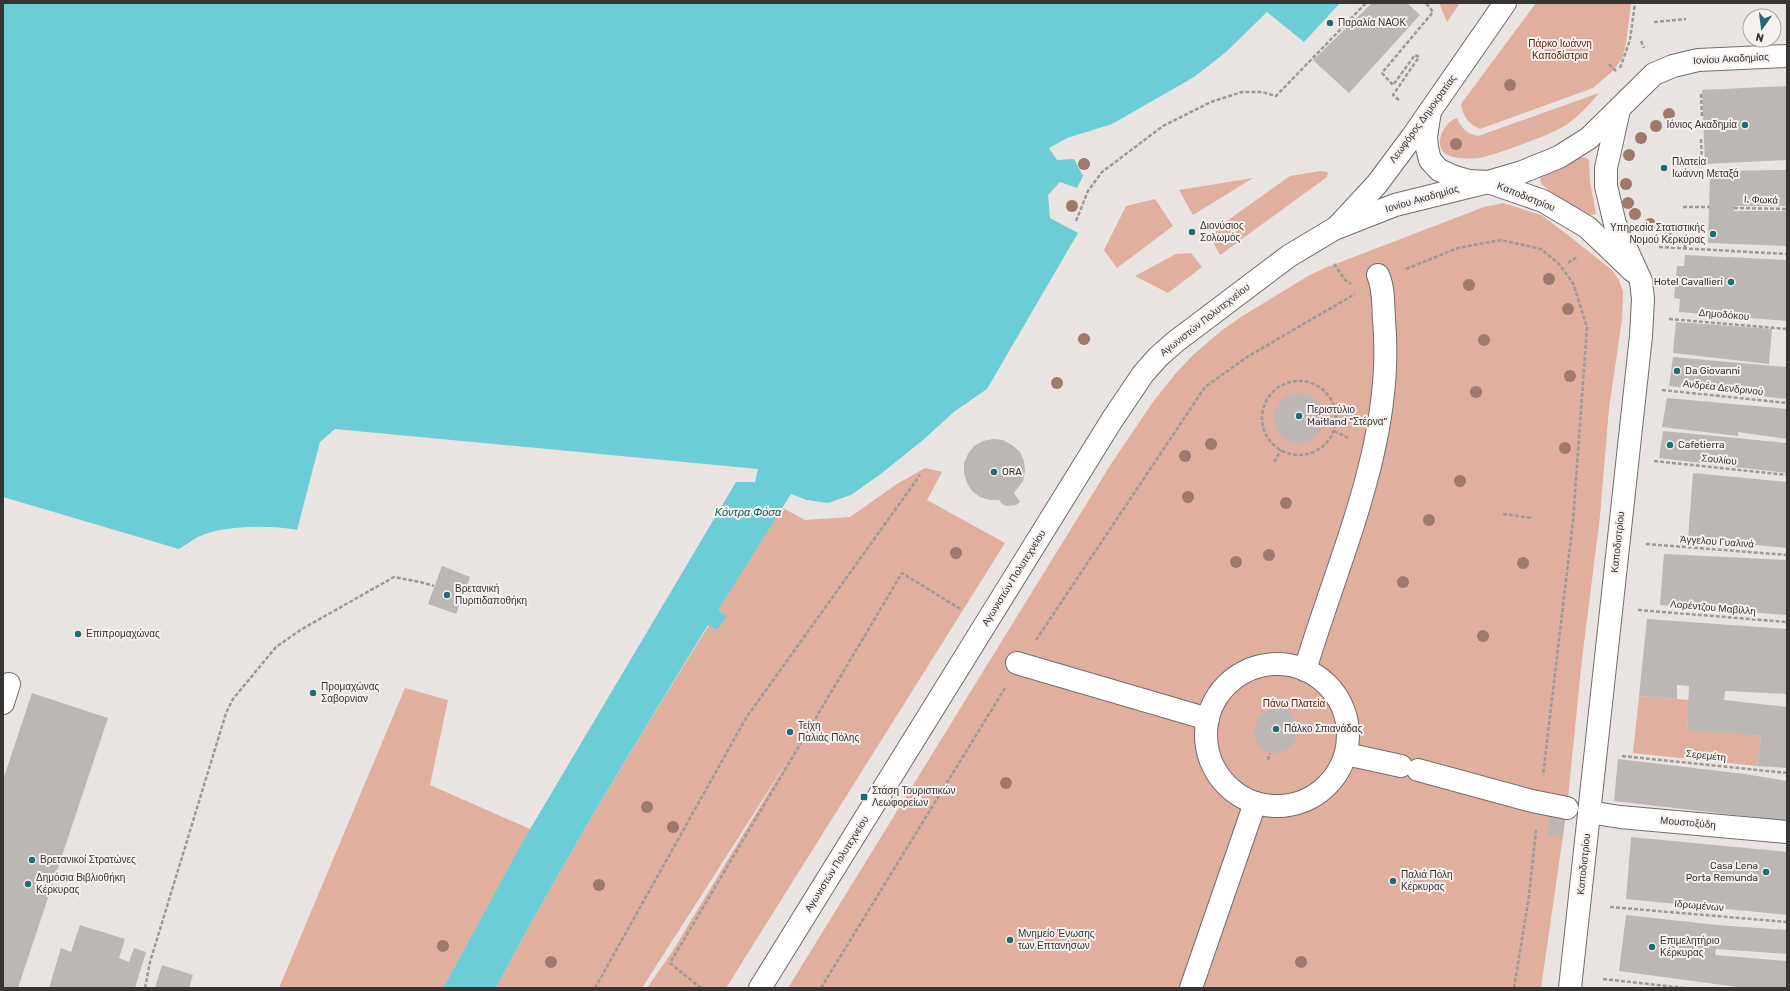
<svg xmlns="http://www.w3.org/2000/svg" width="1790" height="991" viewBox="0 0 1790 991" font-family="Rubik,sans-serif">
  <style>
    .green { fill: #e0af9e }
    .water { fill: #6dcdd7 }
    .building { fill: #bcb6b4 }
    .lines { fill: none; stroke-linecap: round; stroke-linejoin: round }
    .street-casing { stroke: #726c6b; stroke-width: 24 }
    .secondary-casing { stroke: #726c6b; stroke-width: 24 }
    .path { stroke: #9e9a98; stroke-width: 2.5; stroke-dasharray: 4 2; stroke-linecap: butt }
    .street { stroke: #fff; stroke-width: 22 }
    .secondary { stroke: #fff; stroke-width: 22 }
    .tree { fill: #9f796b }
    .poi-dot { fill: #206c73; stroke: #f6f0ee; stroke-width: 1.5 }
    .labels { text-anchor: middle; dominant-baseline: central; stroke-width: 4; stroke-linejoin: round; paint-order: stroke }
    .poi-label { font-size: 10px; fill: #373534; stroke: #f6f0ee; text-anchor: start }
    .park-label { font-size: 10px; fill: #62230a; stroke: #f6f0ee }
    .street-label { font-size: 10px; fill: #373534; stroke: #f6f0ee }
    .water-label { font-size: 11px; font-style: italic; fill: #0e6068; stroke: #f6f0ee }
  </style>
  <rect width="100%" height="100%" fill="#e9e3e1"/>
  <!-- green -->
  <g class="green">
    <path d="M1439 3H1460L1447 22Z"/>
    <path d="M1536 3H1631L1626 44 1622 58 1614 70 1593 88 1480 129C1468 124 1463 116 1461 104Z"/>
    <path d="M1599 93C1589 105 1579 116 1566 125 1553 134 1493 156 1478 158 1470 159 1456 159 1448 155 1431 148 1444 121 1457 118 1462 129 1467 134 1478 136Z"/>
    <path d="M1583 157 1588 159 1589 161 1590 182 1596 214 1592 215C1582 213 1547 191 1541 183 1540 180 1540 176 1541 173Z"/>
    <path d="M1320 171 1328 172 1327 177 1220 255 1213 242 1217 228 1290 176Z"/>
    <path d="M1253 178 1193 215 1179 190Z"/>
    <path d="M1155 199 1173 226 1117 268 1104 250 1126 206Z"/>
    <path d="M1503 203 1541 215 1564 232 1612 270 1619 280 1623 292 1622 320 1609 408 1600 516 1582 659 1567 808 1541 988H788L1111 464 1153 402 1176 373 1193 355 1221 331 1241 317 1308 276 1325 268 1484 207Z"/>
    <path d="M1191 253 1202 267 1168 293 1135 276 1176 254Z"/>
    <path d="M925 468 942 472 927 500 1005 543 726 988H647L672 952 788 760 642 988H496C561 864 635 744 709 625L717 630 726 616 718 610 781 507 805 520 850 517 897 484Z"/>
    <path d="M405 688 448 700 430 785 530 829 443 988H279Z"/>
    <path d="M1639 696 1689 700 1687 728 1761 736 1757 766 1633 753Z"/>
  </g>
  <!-- water -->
  <path class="water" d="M3 3H1340L1304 42 1267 12 1226 52 1194 77 1112 124 1067 138 1049 148 1057 160 1074 159 1083 176 1077 188 1060 182 1048 195 1050 218 1078 233 987 389 955 411 923 440 882 473 851 495 828 503 807 500 791 494 718 610 727 616 717 630 708 625C635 744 561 864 496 988H443L523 841 736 482H755L758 469 335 429 320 442 297 530C268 525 224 525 198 537 192 540 186 545 179 549L3 497Z"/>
  <!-- building -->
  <g class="building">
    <path d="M1372 3H1407L1420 15 1349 93 1313 60Z"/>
    <path d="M1787 86V160L1705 164 1702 90Z"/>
    <path d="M1787 170V206H1735L1734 211H1787V246L1708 243 1710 171Z"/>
    <path d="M1685 255 1787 260V321L1679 312 1680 299 1674 298 1677 266H1684Z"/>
    <path d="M1676 322 1772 329 1769 364 1673 353Z"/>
    <path d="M1673 357 1787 367V399L1669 386Z"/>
    <circle cx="1299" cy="418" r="25"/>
    <path d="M1667 398 1787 409V439L1738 432V436L1662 427Z"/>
    <path d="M1663 431 1787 443V473L1659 458Z"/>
    <path d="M993 439 1003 440 1012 445 1020 452 1024 461 1025 471 1023 481 1014 493 1020 502 1016 505 1007 506 1002 504 999 500H990L980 497 972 491 967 483 964 473V463L968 454 974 446 983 441Z"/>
    <path d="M1693 473 1787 482V548L1688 539Z"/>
    <path d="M1664 554 1787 560V615L1660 605Z"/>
    <path d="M442 566 470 577 456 614 428 604Z"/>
    <path d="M1647 619 1787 629V694L1725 691 1724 700 1787 707V768L1757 766 1761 736 1687 730 1689 686 1677 685V699L1639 696Z"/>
    <path d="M32 693 108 718 18 988H3V780Z"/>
    <path d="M1272 707 1289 711 1299 728 1292 746 1277 754 1260 748 1253 731 1259 717Z"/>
    <path d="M1618 759 1745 774 1787 781V821L1614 801Z"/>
    <path d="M1551 810 1566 812 1562 838 1547 835Z"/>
    <path d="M1631 837 1787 852V915L1626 899Z"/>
    <path d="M1626 915 1717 925 1787 930V954L1716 949 1715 955 1787 961V988L1737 987 1619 971Z"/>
    <path d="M80 925 125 939 119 958 129 962 134 948 146 952 135 988H49L61 948 71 952Z"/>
    <path d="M162 965 193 975 189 988H155Z"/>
  </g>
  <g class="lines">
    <!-- street casing -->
    <g class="street-casing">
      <g id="street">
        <path d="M1017 663 1208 719"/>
        <circle cx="1277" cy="735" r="71"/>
        <path d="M1305 670C1339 556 1395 441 1384 320 1383 305 1384 288 1378 275"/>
        <path d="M3 703 9 684"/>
        <path d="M1346 754 1401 766"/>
        <path d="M1418 770 1532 801 1567 808"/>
        <path d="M1589 812 1620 817 1787 832"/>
        <path d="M1191 988 1255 803"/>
      </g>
    </g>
    <!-- secondary casing -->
    <g class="secondary-casing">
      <g id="secondary">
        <path d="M1430 111 1426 137 1427 148 1430 160 1439 170 1455 177 1469 181 1488 182 1543 201 1587 227 1633 271"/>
        <path d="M1338 226 1377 184 1412 137 1505 3"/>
        <path d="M760 988 1112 420 1143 374 1158 357 1175 342 1289 256 1334 229 1395 205 1488 182 1522 172 1559 157 1589 138 1654 74 1673 66 1698 60 1787 56"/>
        <path d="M1570 988 1641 336 1643 299 1641 281 1615 224 1606 186V168L1619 110"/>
      </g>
    </g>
    <!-- path -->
    <g class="path">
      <path d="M1654 22 1686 19"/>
      <path d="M1641 41 1644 48"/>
      <path d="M1609 64 1617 72"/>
      <path d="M1620 68 1630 40 1635 3"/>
      <path d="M1701 94 1702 118"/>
      <path d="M1399 100 1393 95 1419 57 1415 55 1393 85 1382 73 1433 12 1426 3"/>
      <path d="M1701 139 1702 164"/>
      <path d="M1683 207H1710"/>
      <path d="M1734 208 1787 209"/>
      <path d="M1076 221 1088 191 1102 172 1163 126 1211 102 1242 92H1262L1276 96 1366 3"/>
      <path d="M1659 247 1787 254"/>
      <path d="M1685 249V242"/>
      <path d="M1568 263 1577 257"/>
      <path d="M1334 264 1345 280 1351 284"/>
      <path d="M1406 269 1458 248 1501 240 1541 249 1559 264 1573 283 1587 327 1573 521 1543 775"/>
      <path d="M1669 319 1787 329"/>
      <circle cx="1299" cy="418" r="37"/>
      <path d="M1662 390 1787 403"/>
      <path d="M1334 431 1348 438"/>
      <path d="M1654 461 1787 475"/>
      <path d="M1274 462 1281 450"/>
      <path d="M1503 514 1533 518"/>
      <path d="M1646 544 1787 555"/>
      <path d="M1638 610 1787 622"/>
      <path d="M1036 640 1205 387 1247 357 1355 294"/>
      <path d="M1622 756 1787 773"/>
      <path d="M1268 760 1270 753"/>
      <path d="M1610 907 1787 922"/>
      <path d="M1603 979 1685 988"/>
      <path d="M145 988 150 962 226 713 233 699 276 647 302 629 394 577 420 582 434 586"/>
      <path d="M595 988 746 718 920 475"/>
      <path d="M701 988 670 963 902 573 962 610"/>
      <path d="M821 988 1005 688"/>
      <path d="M1514 988 1529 896 1536 830"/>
    </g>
    <!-- street -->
    <use href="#street" class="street"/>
    <!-- secondary -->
    <use href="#secondary" class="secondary"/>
  </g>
  <!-- trees -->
  <g class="tree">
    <circle cx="1510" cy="85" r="6"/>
    <circle cx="1669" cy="114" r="6"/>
    <circle cx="1656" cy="126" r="6"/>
    <circle cx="1641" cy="138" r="6"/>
    <circle cx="1456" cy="144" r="6"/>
    <circle cx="1629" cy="155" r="6"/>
    <circle cx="1084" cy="164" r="6"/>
    <circle cx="1626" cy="184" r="6"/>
    <circle cx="1628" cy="203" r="6"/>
    <circle cx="1072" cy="206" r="6"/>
    <circle cx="1635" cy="214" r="6"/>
    <circle cx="1650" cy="224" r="6"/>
    <circle cx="1666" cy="231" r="6"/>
    <circle cx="1549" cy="279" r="6"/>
    <circle cx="1469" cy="285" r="6"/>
    <circle cx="1568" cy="309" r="6"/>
    <circle cx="1084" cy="339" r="6"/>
    <circle cx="1484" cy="340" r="6"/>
    <circle cx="1570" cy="376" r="6"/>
    <circle cx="1057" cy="383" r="6"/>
    <circle cx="1476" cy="392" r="6"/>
    <circle cx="1211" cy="444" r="6"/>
    <circle cx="1565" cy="448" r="6"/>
    <circle cx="1185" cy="456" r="6"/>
    <circle cx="1460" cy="481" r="6"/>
    <circle cx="1188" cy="497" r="6"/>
    <circle cx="1286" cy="503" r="6"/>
    <circle cx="1429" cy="520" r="6"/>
    <circle cx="956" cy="553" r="6"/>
    <circle cx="1269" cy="555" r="6"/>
    <circle cx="1236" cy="562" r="6"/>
    <circle cx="1523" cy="563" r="6"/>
    <circle cx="1403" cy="582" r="6"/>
    <circle cx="1483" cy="636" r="6"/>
    <circle cx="1006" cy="783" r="6"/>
    <circle cx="647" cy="807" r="6"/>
    <circle cx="673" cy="827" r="6"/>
    <circle cx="599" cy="885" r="6"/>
    <circle cx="443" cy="946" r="6"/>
    <circle cx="551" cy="962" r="6"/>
    <circle cx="1301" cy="962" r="6"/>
  </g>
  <!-- markers -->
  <g class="poi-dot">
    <circle cx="1330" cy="23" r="4"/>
    <circle cx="1745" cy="125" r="4"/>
    <circle cx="1664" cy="168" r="4"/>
    <circle cx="1192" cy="232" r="4"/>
    <circle cx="1713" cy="234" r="4"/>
    <circle cx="1731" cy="282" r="4"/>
    <circle cx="1677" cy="371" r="4"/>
    <circle cx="1299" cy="416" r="4"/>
    <circle cx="1670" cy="445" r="4"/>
    <circle cx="994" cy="472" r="4"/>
    <circle cx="447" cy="595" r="4"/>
    <circle cx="78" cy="634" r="4"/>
    <circle cx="313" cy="693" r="4"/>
    <circle cx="1276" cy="729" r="4"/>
    <circle cx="790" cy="732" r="4"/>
    <rect x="860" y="793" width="8" height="8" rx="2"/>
    <circle cx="32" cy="860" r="4"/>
    <circle cx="1766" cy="872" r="4"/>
    <circle cx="1393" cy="881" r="4"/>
    <circle cx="28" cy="884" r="4"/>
    <circle cx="1010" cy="940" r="4"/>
    <circle cx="1652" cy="947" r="4"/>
  </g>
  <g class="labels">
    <!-- poi labels -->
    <g class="poi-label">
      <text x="1338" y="23">Παραλία ΝΑΟΚ</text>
      <text x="1737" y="125" text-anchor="end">Ιόνιος Ακαδημία</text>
      <text x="1672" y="162">Πλατεία<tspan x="1672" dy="12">Ιωάννη Μεταξά</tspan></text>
      <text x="1200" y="226">Διονύσιος<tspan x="1200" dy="12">Σολωμός</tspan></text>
      <text x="1705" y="228" text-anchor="end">Υπηρεσία Στατιστικής<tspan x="1705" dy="12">Νομού Κερκύρας</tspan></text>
      <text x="1723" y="282" text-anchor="end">Hotel Cavallieri</text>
      <text x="1685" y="371">Da Giovanni</text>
      <text x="1307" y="410">Περιστύλιο<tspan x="1307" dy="12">Maitland "Στέρνα"</tspan></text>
      <text x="1678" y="445">Cafetierra</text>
      <text x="1002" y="472">ORA</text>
      <text x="455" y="589">Βρετανική<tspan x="455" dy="12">Πυριτιδαποθήκη</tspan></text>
      <text x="86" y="634">Επιπρομαχώνας</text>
      <text x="321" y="687">Προμαχώνας<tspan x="321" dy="12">Σαβορνιαν</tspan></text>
      <text x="798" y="726">Τείχη<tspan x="798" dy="12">Παλιάς Πόλης</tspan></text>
      <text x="1284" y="729">Πάλκο Σπιανάδας</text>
      <text x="872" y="791">Στάση Τουριστικών<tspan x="872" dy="12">Λεωφορείων</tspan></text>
      <text x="40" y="860">Βρετανικοί Στρατώνες</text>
      <text x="1758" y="866" text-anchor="end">Casa Lena<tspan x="1758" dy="12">Porta Remunda</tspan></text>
      <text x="1401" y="875">Παλιά Πόλη<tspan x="1401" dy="12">Κέρκυρας</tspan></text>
      <text x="36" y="878">Δημόσια Βιβλιοθήκη<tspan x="36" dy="12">Κέρκυρας</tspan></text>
      <text x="1018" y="934">Μνημείο Ένωσης<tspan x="1018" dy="12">των Επτανήσων</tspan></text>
      <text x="1660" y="941">Επιμελητήριο<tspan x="1660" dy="12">Κέρκυρας</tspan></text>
    </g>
    <!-- park labels -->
    <g class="park-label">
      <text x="1560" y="44">Πάρκο Ιωάννη<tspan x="1560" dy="12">Καποδίστρια</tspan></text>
      <text x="1294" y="704">Πάνω Πλατεία</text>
    </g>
    <!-- street labels -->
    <g class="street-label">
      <text transform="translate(1731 59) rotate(-3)">Ιονίου Ακαδημίας</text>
      <text transform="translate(1423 119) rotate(-54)">Λεωφόρος Δημοκρατίας</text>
      <text transform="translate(1526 197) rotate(22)">Καποδιστρίου</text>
      <text transform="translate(1422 199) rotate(-16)">Ιονίου Ακαδημίας</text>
      <text transform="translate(1761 200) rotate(2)">Ι. Φωκά</text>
      <text transform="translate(1724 315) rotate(5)">Δημοδόκου</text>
      <text transform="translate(1205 320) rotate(-38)">Αγωνιστών Πολυτεχνείου</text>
      <text transform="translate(1723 388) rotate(6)">Ανδρέα Δενδρινού</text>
      <text transform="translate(1719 460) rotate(6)">Σουλίου</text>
      <text transform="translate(1618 542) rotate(-84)">Καποδιστρίου</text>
      <text transform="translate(1717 542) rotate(4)">Άγγελου Γυαλινά</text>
      <text transform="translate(1014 578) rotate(-58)">Αγωνιστών Πολυτεχνείου</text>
      <text transform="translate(1713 608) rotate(5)">Λορέντζου Μαβίλλη</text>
      <text transform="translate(1706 756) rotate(6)">Σερεμέτη</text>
      <text transform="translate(1688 823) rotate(5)">Μουστοξύδη</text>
      <text transform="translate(837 864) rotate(-58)">Αγωνιστών Πολυτεχνείου</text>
      <text transform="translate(1584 864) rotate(-84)">Καποδιστρίου</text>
      <text transform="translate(1699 906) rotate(5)">Ιδρωμένων</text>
    </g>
    <!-- water labels -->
    <g class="water-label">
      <text x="748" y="512">Κόντρα Φόσα</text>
    </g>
  </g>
  <!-- border -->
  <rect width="1790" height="991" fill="none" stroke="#373534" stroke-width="8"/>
  <!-- north arrow -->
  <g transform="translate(1762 28) rotate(194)"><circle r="19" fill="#f6f0ee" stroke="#aaa5a4"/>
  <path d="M0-3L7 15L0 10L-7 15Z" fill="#206c73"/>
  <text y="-6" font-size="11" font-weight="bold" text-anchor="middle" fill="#373534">N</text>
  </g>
</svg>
